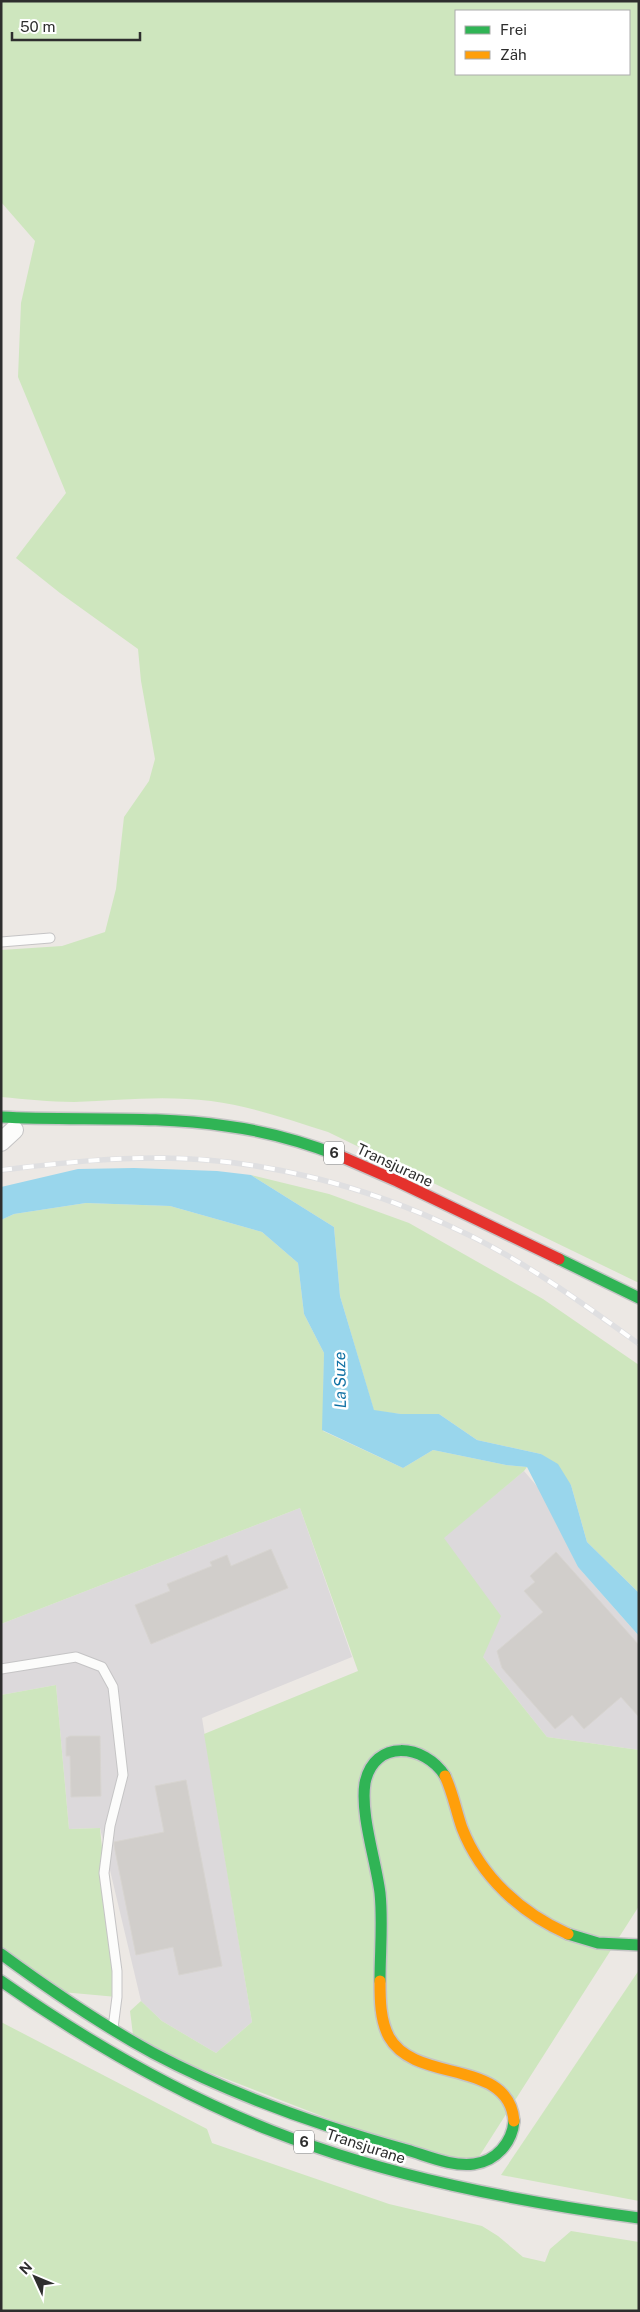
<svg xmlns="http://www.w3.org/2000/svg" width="640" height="2312" viewBox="0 0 640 2312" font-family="'Public Sans',sans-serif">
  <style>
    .industrial { fill: #dcd9db }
    .green { fill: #cee6be; fill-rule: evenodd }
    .water { fill: #99d6ec }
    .building { fill: #d1cecb; stroke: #d7d4d0 }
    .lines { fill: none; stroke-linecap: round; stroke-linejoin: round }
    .lane-casing { stroke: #c5c4c5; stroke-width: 11 }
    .street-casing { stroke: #c5c4c5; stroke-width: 20 }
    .fast-casing { stroke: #c5c4c5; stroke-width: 14 }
    .slow-casing { stroke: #c5c4c5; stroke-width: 14 }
    .jam-casing { stroke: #c5c4c5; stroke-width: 14 }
    .lane { stroke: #fcfcfb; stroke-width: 9 }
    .street { stroke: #fcfcfb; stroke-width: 18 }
    .fast { stroke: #30b455; stroke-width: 11 }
    .slow { stroke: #ff9f0a; stroke-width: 11 }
    .jam { stroke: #e5322d; stroke-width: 11 }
    .rail-casing { stroke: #dfdfe1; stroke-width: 5.5 }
    .rail { stroke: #fff; stroke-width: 4; stroke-dasharray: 11; stroke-linecap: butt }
    .labels { text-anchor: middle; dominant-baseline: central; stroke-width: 5; stroke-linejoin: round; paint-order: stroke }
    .shield { fill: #fff; stroke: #6d6d6d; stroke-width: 1 }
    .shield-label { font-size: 14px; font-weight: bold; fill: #2e2e2e }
    .street-label { font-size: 15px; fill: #2e2e2e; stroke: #fff }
    .water-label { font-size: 16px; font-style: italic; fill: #0d6fa3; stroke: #fff }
  </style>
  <rect width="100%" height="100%" fill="#ece8e4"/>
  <!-- industrial -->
  <g class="industrial">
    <path d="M524 1471 541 1491 578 1567 639 1636V1750L547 1737 483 1657 443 1538Z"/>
    <path d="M300 1508 352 1657 202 1718 252 2022 216 2053 162 2021 141 2001 100 1828 69 1829 56 1685 1 1695V1624Z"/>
  </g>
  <!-- green -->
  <g class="green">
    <path d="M1 1H639V1283L328 1132C290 1120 251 1106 211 1101 164 1095 120 1100 74 1102 50 1102 25 1099 1 1097V950L62 946 105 932 116 889 124 817 149 781 155 759 141 681 138 649 60 593 16 558 66 493 18 377 21 303 35 241 1 202ZM629 11V74H456V11Z"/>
    <path d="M251 1175 329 1194 409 1223 543 1299 639 1365V1593L587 1542 571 1485 541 1454 477 1440 439 1414H401L374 1411 340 1296 334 1227Z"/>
    <path d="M86 1203 170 1206 262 1232 298 1263 304 1314 324 1353 323 1431 403 1468 433 1450 506 1465 527 1467 524 1471 444 1538 501 1616 483 1657 547 1737 639 1750V1906L473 2166 422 2155 134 2043 130 2011 141 2001 162 2021 216 2053 252 2022 204 1734 358 1671 300 1508 1 1624V1220L14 1214Z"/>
    <path d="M56 1685 69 1829 100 1828 117 1997 51 1991 1 1954V1695Z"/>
    <path d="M639 1970V2201L501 2175Z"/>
    <path d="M1 2022 207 2129 212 2143 389 2204 482 2226 498 2236 523 2257 545 2262 550 2249 571 2231 639 2242V2311H1Z"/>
  </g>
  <!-- water -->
  <path class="water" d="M134 1168 217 1171 251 1175 334 1227 340 1296 374 1410 401 1414H439L477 1440 541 1454 558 1464 571 1485 587 1542 639 1593V1636L578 1567 527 1467 506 1465 433 1450 403 1468 322 1430 324 1353 304 1314 298 1263 262 1232 170 1206 86 1203 14 1214 1 1220V1187L78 1169Z"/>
  <!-- building -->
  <g class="building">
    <path d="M271 1549 288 1588 151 1644 135 1605 170 1591 167 1584 212 1566 210 1562 227 1555 231 1566Z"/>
    <path d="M556 1552 639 1645V1717L621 1697 584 1729 572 1715 555 1729 502 1668 497 1651 543 1612 524 1591 535 1582 530 1576Z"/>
    <path d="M70 1736H100L101 1796 71 1797 70 1756H66V1738Z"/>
    <path d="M186 1780 222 1966 179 1975 173 1947 136 1955 114 1845V1842L164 1832 155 1786Z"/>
  </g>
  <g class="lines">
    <!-- lane casing -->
    <g class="lane-casing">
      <g id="lane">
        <path d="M1 942 50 938"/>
        <path d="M1 1669 76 1657 102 1667 113 1687 123 1775 110 1826 104 1873 117 1971V1997L113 2028"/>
      </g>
    </g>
    <!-- street casing -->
    <g class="street-casing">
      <path id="street" d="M1 1142 14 1130"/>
    </g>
    <!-- fast casing -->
    <g class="fast-casing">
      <g id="fast">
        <path d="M1 1117C76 1121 152 1115 226 1126 265 1131 304 1142 340 1156"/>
        <path d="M559 1259 639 1298"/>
        <path d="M568 1934 598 1943 639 1945"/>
        <path d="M1 1954C50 1990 100 2024 153 2053 234 2096 320 2126 407 2150 428 2156 452 2167 474 2164 496 2161 512 2143 514 2121"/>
        <path d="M1 1981C85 2040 176 2093 272 2131 389 2177 515 2201 639 2218"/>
        <path d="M380 1981C380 1951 383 1922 380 1893 376 1861 360 1814 365 1783 374 1738 425 1744 445 1776"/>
      </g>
    </g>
    <!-- slow casing -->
    <g class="slow-casing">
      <g id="slow">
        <path d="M445 1776C453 1793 456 1811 462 1828 481 1877 521 1913 568 1934"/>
        <path d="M380 1981C380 1999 380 2020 389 2037 415 2084 509 2058 514 2121"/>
      </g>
    </g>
    <!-- jam casing -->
    <g class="jam-casing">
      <path id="jam" d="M340 1156 397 1181 559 1259"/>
    </g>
    <!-- lane -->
    <use href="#lane" class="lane"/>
    <!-- street -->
    <use href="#street" class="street"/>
    <!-- fast -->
    <use href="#fast" class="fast"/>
    <!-- slow -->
    <use href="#slow" class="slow"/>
    <!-- jam -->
    <use href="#jam" class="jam"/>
    <!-- rail casing -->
    <g class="rail-casing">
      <path id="rail" d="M1 1170C55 1164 109 1157 164 1158 264 1159 366 1186 456 1229 522 1259 581 1302 639 1344"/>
    </g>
    <!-- rail -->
    <use href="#rail" class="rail"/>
  </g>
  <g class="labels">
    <!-- shield labels -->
    <g class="shield">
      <rect x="324" y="1141.5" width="20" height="23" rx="4"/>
      <rect x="294" y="2130.5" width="20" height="23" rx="4"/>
    </g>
    <g class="shield-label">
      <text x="334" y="1153">6</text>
      <text x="304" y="2142">6</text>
    </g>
    <!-- street labels -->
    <g class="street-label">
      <text transform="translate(395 1165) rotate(25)">Transjurane</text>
      <text transform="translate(366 2146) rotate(18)">Transjurane</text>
    </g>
    <!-- water labels -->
    <g class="water-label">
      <text transform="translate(340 1380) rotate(-91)">La Suze</text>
    </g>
  </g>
  <!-- border -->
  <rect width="640" height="2312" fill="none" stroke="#2e2e2e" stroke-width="5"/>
  <!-- legend -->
  <rect x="455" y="10" width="175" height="65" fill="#ffffff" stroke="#ababab"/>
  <rect x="465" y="26" width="25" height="8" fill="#30b455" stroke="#ababab"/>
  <text x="500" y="35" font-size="15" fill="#2e2e2e">Frei</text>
  <rect x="465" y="51" width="25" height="8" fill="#ff9f0a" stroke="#ababab"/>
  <text x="500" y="60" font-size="15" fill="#2e2e2e">Zäh</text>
  <!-- north arrow -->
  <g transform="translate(35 2277) rotate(314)" stroke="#ffffff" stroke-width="4" paint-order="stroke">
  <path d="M0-4L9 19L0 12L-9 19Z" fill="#2e2e2e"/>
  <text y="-8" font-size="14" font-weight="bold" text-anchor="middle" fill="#2e2e2e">N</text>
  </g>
  <!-- scale -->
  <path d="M12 32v8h128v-8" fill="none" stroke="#2e2e2e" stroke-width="2.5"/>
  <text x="20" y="32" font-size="15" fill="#2e2e2e" stroke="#ffffff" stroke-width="4" paint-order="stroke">50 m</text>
</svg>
